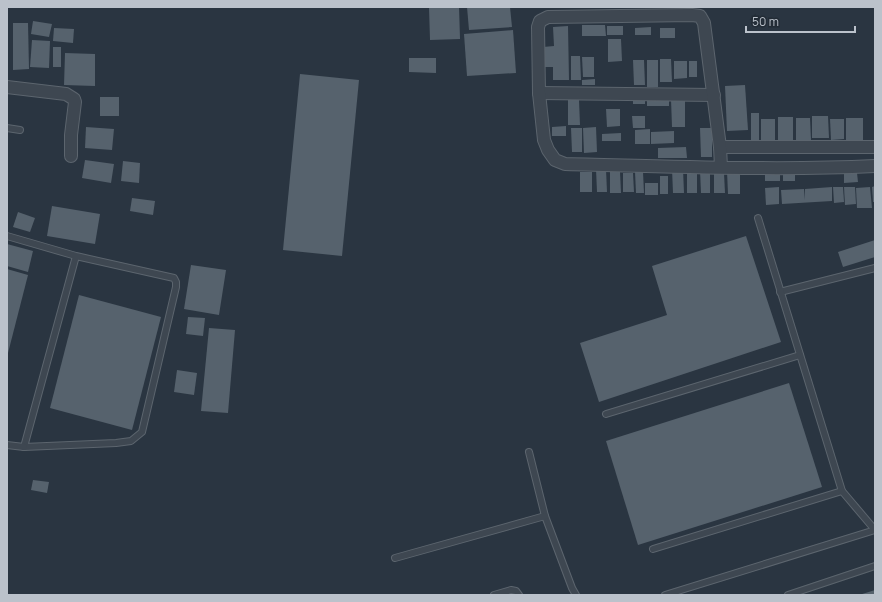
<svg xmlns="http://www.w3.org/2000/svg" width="882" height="602" viewBox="0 0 882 602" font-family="Manrope,sans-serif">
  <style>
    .building { fill: #56626d }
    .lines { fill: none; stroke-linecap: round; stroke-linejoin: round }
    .service-casing { stroke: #5c656e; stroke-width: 8 }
    .minor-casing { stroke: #5c656e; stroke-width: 14 }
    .service { stroke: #3e4751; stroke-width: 6 }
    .minor { stroke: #3e4751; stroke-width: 12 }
  </style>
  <rect width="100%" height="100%" fill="#2a3541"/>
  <!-- building -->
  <g class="building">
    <path d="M429 7H459L460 39 430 40Z"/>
    <path d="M467 7H510L512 27 469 30Z"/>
    <path d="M33 21 52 24 49 37 31 34Z"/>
    <path d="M13 23H28L29 69 13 70Z"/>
    <path d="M582 25H605L606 36H582Z"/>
    <path d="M568 26 569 80H553V67H543V47L554 46 553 27Z"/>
    <rect x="607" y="26" width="16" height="9"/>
    <path d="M651 27V35H635V28Z"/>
    <path d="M54 28 74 29 73 43 53 41Z"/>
    <rect x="660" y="28" width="15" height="10"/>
    <path d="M513 30 516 73 467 76 464 34Z"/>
    <path d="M608 39H621L622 61 608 62Z"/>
    <path d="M32 40 50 41 49 68 30 67Z"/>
    <rect x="53" y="47" width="8" height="20"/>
    <path d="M65 53 95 54V86L64 85Z"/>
    <path d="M571 56H580L581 80H571Z"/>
    <path d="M582 57H594V77H583Z"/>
    <path d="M409 58H436V73L409 72Z"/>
    <path d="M660 59H671L672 82H660Z"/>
    <path d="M633 60H644L645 85H634Z"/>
    <rect x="647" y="60" width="11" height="27"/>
    <path d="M674 61H687V78L674 79Z"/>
    <rect x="689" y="61" width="8" height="16"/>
    <path d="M300 74 359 80 342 256 283 250Z"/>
    <path d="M595 79V85H582V80Z"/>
    <path d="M745 85 748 130 727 131 725 86Z"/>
    <rect x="100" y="97" width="19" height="19"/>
    <rect x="633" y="97" width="12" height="7"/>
    <rect x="647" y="97" width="22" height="9"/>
    <path d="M671 99H685V127H672Z"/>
    <path d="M568 100H579L580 125H568Z"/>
    <path d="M606 109H620V126L607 127Z"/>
    <rect x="751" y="113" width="8" height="27"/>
    <path d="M632 116H645V128H633Z"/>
    <path d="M812 116H828L829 138H812Z"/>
    <rect x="778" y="117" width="15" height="23"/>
    <path d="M796 118H810L811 140H796Z"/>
    <rect x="846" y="118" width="17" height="24"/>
    <rect x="761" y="119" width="14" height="23"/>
    <path d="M830 119H844V139L831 140Z"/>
    <path d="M566 126V136H552V127Z"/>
    <path d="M86 127 114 129 112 150 85 148Z"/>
    <path d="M596 127 597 152 584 153 583 128Z"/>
    <path d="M571 128H582V152H572Z"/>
    <path d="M700 128H712V157H701Z"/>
    <path d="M650 129V144H635V130Z"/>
    <path d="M674 131V143L651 144V132Z"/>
    <path d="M621 133V141H602V134Z"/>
    <path d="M686 147 687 158H658V148Z"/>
    <path d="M85 160 114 164 111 183 82 178Z"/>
    <path d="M123 161 140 163 139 183 121 181Z"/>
    <path d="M596 169H606L607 192H597Z"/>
    <path d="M672 169H683L684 193H673Z"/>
    <path d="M700 170H710V193H701Z"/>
    <rect x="765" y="170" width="15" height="11"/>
    <rect x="687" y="171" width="10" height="22"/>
    <path d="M727 171H740V194H728Z"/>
    <rect x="783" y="171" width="12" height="10"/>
    <rect x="580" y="172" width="12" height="20"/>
    <path d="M610 172H620L621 193H610Z"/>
    <path d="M635 172H643L644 193H636Z"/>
    <path d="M623 173H633L634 192H623Z"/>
    <path d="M724 173 725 193H714V174Z"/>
    <path d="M844 173H857L858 182 844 183Z"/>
    <rect x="660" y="176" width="8" height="18"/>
    <rect x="645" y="183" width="13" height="12"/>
    <path d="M875 186V202H873L872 187Z"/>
    <path d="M779 187V204L766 205 765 188Z"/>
    <path d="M832 187V201L782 204 781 190 804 189 805 200V189Z"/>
    <path d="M833 187H843L844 202 834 203Z"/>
    <path d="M844 187H855L856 204 845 205Z"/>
    <path d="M870 187 872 208H857L856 188Z"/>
    <path d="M132 198 155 201 153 215 130 211Z"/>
    <path d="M52 206 100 214 95 244 47 236Z"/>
    <path d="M18 212 35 218 30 232 13 227Z"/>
    <path d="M746 236 781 342 599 402 580 343 667 315 652 266Z"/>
    <path d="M875 240V257L843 267 838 252Z"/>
    <path d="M7 244 33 251 28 272 7 266Z"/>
    <path d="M191 265 226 270 219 315 184 309Z"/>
    <path d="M7 269 28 275 8 353H7Z"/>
    <path d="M79 295 161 317 132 430 50 408Z"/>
    <path d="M188 317 205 318 203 336 186 334Z"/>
    <path d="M209 328 235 330 228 413 201 411Z"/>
    <path d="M177 370 197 373 194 395 174 392Z"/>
    <path d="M789 383 822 487 638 545 606 441Z"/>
    <path d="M33 480 49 482 47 493 31 490Z"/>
    <path d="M875 590V595H859Z"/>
  </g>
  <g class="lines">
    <!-- service casing -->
    <g class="service-casing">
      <g id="service">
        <path d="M7 128 20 130"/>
        <path d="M7 236 76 256 174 278 176 282V287L142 432 131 441 116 443 24 447 76 256"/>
        <path d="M780 292 875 268"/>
        <path d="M606 414 800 355"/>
        <path d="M7 445 24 447"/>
        <path d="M529 452 545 516 572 588 576 595"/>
        <path d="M653 549 842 491"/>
        <path d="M395 558 545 516"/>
        <path d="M494 595 511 590 516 591 519 595"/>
        <path d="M665 595 875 530 842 491 758 218"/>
        <path d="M788 595 875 566"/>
      </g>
    </g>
    <!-- minor casing -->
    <g class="minor-casing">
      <g id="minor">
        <path d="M7 87 66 94 74 99 75 102 71 135V156"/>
        <path d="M539 93 714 95"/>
        <path d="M720 147H875"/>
        <path d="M721 167 720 147 704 23 700 16 692 15 548 17 540 21 538 27 539 93 544 140 548 150 555 160 565 164C668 166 772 171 875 166"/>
      </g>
    </g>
    <!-- service -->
    <use href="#service" class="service"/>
    <!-- minor -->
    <use href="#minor" class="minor"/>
  </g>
  <!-- border -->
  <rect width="882" height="602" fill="none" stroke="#bbc2cb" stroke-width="16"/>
  <!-- scale -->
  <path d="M746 26v6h109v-6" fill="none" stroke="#bbc2cb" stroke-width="2"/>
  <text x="752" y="26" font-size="12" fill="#bbc2cb" stroke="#232c36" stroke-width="3" paint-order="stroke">50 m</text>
</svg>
